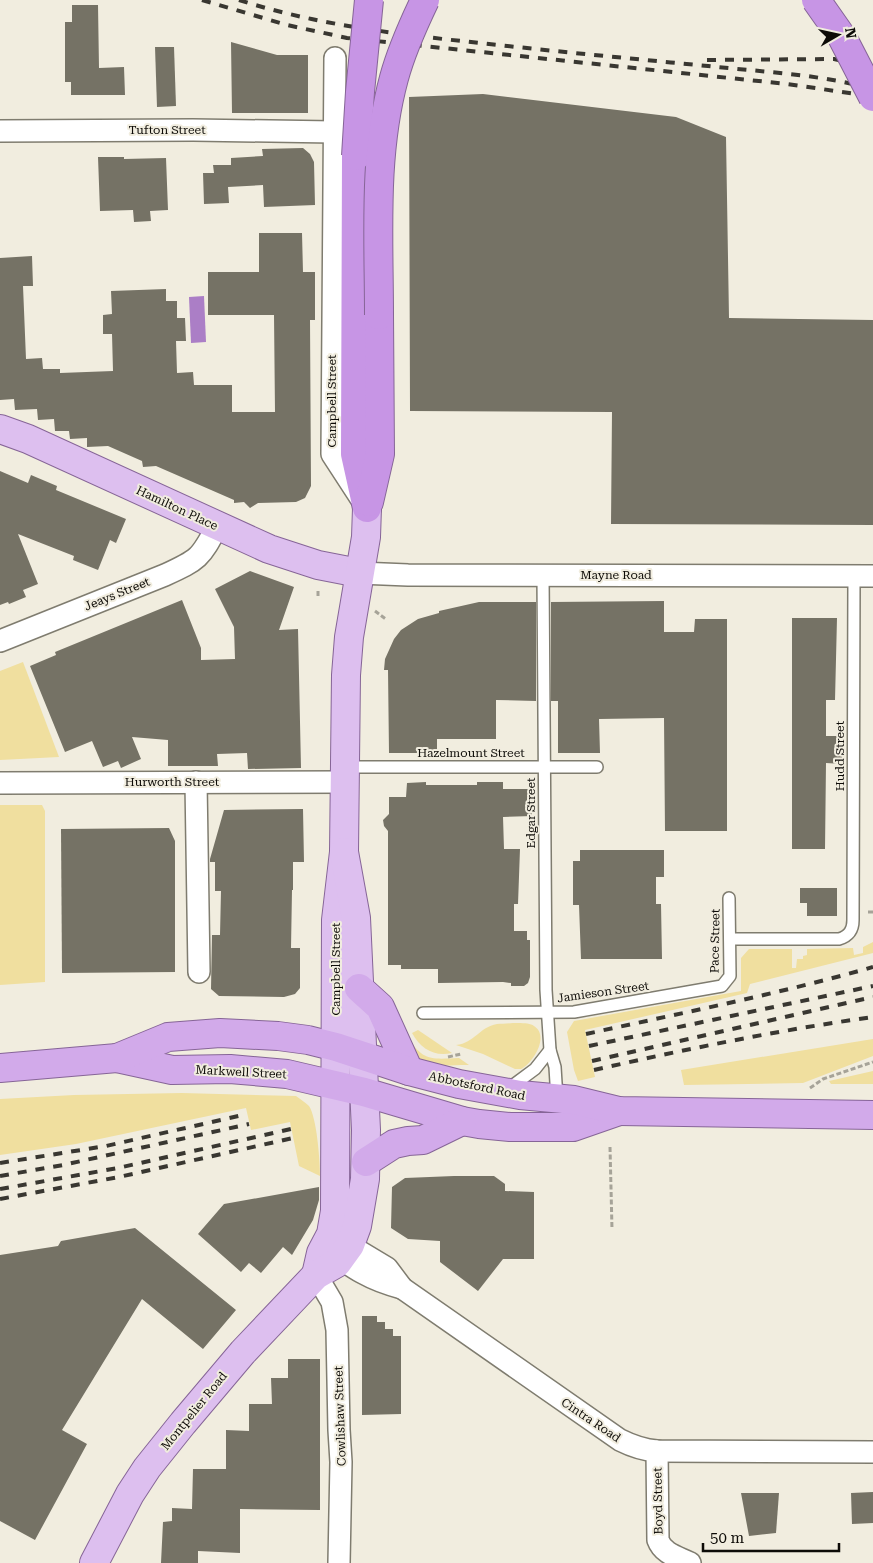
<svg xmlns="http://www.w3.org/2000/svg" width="873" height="1563" viewBox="0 0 873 1563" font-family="'Roboto Serif',serif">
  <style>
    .green { fill: #f0df9f }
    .water { fill: #ab7ec6 }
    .building { fill: #757265 }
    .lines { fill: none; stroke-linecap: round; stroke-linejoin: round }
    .service-casing { stroke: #7f7c6f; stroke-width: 14 }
    .minor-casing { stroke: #7f7c6f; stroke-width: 24 }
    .primary-casing { stroke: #866597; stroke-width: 30 }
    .trunk-casing { stroke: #866597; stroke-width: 30 }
    .motorway-casing { stroke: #866597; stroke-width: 30 }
    .path { stroke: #a6a398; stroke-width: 3; stroke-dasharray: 5 2.5; stroke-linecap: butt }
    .service { stroke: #fff; stroke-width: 11 }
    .minor { stroke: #fff; stroke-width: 21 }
    .primary { stroke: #ddbfef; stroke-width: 28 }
    .trunk { stroke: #d2aaea; stroke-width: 28 }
    .motorway { stroke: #c795e5; stroke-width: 28 }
    .rail { stroke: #393731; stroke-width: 4; stroke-dasharray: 9 9; stroke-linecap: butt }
    .motorway-bridge-casing { stroke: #866597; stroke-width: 30; stroke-linecap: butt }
    .motorway-bridge { stroke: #c795e5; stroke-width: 28 }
    .labels { text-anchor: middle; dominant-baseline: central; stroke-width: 4; stroke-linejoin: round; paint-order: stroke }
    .street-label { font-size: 12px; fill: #0d0b07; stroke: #f1eddf }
  </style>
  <rect width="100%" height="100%" fill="#f1eddf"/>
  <!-- green -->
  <g class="green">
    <path d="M23 662 59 757 0 760V671Z"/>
    <path d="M0 805H42L45 811V982L0 985Z"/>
    <path d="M873 942V953L750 984 747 993 585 1030 595 1077 578 1081 574 1070 567 1032 574 1021 741 991V958L749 949H792V968H796L797 959H803V956L807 955V949L853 948 854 955 863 953V947Z"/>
    <path d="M497 1024C506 1024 527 1021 534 1026 550 1036 533 1063 521 1069H515L483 1054 456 1045C475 1043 479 1027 497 1024Z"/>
    <path d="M418 1030 452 1053C434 1057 421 1049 412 1033Z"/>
    <path d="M407 1035C422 1062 432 1059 459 1058L469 1065C454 1064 423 1071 413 1054 410 1049 409 1041 407 1035Z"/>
    <path d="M873 1039V1056L803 1083 684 1085 681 1070Z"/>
    <path d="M873 1071V1084H831L829 1081Z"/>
    <path d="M182 1093 296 1096C300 1099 305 1102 309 1106 317 1118 320 1161 320 1176L299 1166 290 1122 251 1130 246 1108 76 1144 0 1155V1099L74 1095Z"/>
  </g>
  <!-- water -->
  <path class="water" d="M204 296 206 342 191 343 189 297Z"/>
  <!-- building -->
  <g class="building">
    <path d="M72 5H98L99 68 124 67 125 95H71V82H65V22H72Z"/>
    <path d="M231 42 277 55H308V113H232Z"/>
    <path d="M155 47H174L176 106 157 107Z"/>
    <path d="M483 94 676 117 726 137 729 318 873 320V525L611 524 612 412 410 411 409 97Z"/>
    <path d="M303 148 310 154 314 162 315 205 264 207 263 185 228 187 229 203 204 204 203 173H214L213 165H231V158L263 156 262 149Z"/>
    <path d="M98 157H124V159L166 158 168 210 150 211 151 221 134 222 133 210 100 211Z"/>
    <path d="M259 233H302L303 272H315V320H310L311 486 305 498 296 502 258 503 250 508 244 502 234 503V500L156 466 143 467 142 461 108 446 87 447V438L70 439 69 431H55L54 419 38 420 37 409 15 410 14 399 0 400V258L32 256 33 286H23L26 359 42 358 43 369H60V373L113 371 112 334H103V315L112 314 111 291 166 289V301H177V318H185L186 341H176L177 373 193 372 194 385H232V412H275L274 315H208V272H259Z"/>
    <path d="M0 471 28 483 31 475 57 486 56 490 126 519 116 543 110 540 98 570 73 560 74 556 18 534 38 584 23 590 26 597 9 604 8 602 0 605Z"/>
    <path d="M250 571 294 587 279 630 298 629 301 768 248 769 247 753 217 754 218 766H168V740L132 737 141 759 121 768 118 761 103 767 92 741 65 752 30 666 56 655 55 652 182 600 201 648V660L235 659 234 627 215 589Z"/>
    <path d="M664 601V632H694L695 619H727V831H665L664 718 599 719 600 753H558V701H551V602Z"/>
    <path d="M479 602H536V701L496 700V739H437V753H389L388 670H384L385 659 394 639 401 630 418 619 439 613V611Z"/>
    <path d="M792 618H837L835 700H826V736H842V764L826 763 825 849H792Z"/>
    <path d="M426 782V785H477V782H503V789H532V816L503 817 504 849H520L518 904H514V931H527V940H530V977L528 983 524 986H511V983L503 982 438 983V969H401V965H388V831L384 826 383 820 389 814V797H406L407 783Z"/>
    <path d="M303 809 304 862H293V890H292L291 948H300V988L295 994 284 997 219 996 211 989 212 935H220L221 891H215V862H210V859L224 810Z"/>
    <path d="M169 828 175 841V972L62 973 61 829Z"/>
    <path d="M580 850H664V877H656V904H661L662 959H581L579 905H573V861H580Z"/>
    <path d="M800 888H837V916H807V903H800Z"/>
    <path d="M454 1176H494L505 1184V1191L534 1192V1259H503L478 1291 440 1262V1241L408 1239 391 1228 392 1187 405 1178Z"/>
    <path d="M319 1187V1200L313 1220 292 1255 283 1247 261 1273 249 1263 241 1272 198 1234 224 1204Z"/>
    <path d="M135 1228 236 1310 203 1349 142 1299 62 1430 87 1444 35 1540 0 1521V1255L58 1246 61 1241Z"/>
    <path d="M362 1316H377V1322H385V1329H393V1336H401V1414L362 1415Z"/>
    <path d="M288 1359H320V1510L240 1509V1553L198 1551V1563H161L163 1522 172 1521V1508L192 1509 193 1469H226V1430L249 1431V1404H272L271 1378H288Z"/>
    <path d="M873 1492V1523L852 1524 851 1493Z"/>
    <path d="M741 1493H779L776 1533 749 1536Z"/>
  </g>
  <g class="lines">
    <!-- service casing -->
    <g class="service-casing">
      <g id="service">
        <path d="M543 575 546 990 550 1050 555 1067 557 1099"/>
        <path d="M344 767H597"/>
        <path d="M730 939H839C849 936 853 930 853 920L854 575"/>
        <path d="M423 1013 574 1012 722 986 730 976 729 898"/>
        <path d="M508 1089 535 1069 550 1050"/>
      </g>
    </g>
    <!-- minor casing -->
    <g class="minor-casing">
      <g id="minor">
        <path d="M335 58 332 454 360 497"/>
        <path d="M0 131 193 130 334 132"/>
        <path d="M359 573 408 575 873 576"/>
        <path d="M0 641 165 575C198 560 201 558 217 526"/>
        <path d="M196 782 199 972"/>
        <path d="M0 783 345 782"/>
        <path d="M337 1238 387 1268 402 1288 620 1440C632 1446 643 1450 657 1451L873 1452"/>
        <path d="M327 1249C353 1268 370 1280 402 1288"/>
        <path d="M316 1275 332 1302 337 1330 339 1430 341 1462 339 1563"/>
        <path d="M657 1451 658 1540C663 1554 678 1557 690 1563"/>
      </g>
    </g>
    <!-- primary casing -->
    <g class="primary-casing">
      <g id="primary">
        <path d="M0 429 28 439 269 549 318 565 359 573"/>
        <path d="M316 1275 321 1253 331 1234 335 1211 336 920 344 852 346 675 349 637 366 537 367 508"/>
        <path d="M94 1563 130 1494 147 1468 183 1423 243 1352 316 1275 337 1263 350 1245 357 1226 365 1179 366 1130 356 918 344 852"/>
      </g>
    </g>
    <!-- trunk casing -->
    <g class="trunk-casing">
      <g id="trunk">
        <path d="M359 988 380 1007 409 1071"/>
        <path d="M117 1058 172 1070 230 1069 287 1074 364 1092 462 1121 479 1124 510 1127H573L619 1111"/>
        <path d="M0 1068 117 1058 168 1037 220 1033 278 1036 308 1040 336 1047 409 1071 459 1084 520 1095 574 1100 619 1111 873 1115"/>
        <path d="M366 1162 394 1144 408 1141 423 1140 462 1121"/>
      </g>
    </g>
    <!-- motorway casing -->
    <g class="motorway-casing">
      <g id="motorway">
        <path d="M356 156 355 454 367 508"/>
        <path d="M369 502 380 454 379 315"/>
      </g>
    </g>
    <!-- path -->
    <g class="path">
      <path d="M318 596V589"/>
      <path d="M375 611 387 620"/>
      <path d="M868 912H873"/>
      <path d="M448 1057 461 1054"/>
      <path d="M810 1088 823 1079 873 1062"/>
      <path d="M610 1147 612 1229"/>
    </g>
    <!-- service -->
    <use href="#service" class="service"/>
    <!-- minor -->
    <use href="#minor" class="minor"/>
    <!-- primary -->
    <use href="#primary" class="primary"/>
    <!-- trunk -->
    <use href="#trunk" class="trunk"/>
    <!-- motorway -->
    <use href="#motorway" class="motorway"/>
    <!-- rail -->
    <g class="rail">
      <path d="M202 0 287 25 347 38 787 84 856 94 873 100"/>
      <path d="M239 0C320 26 405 35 489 44 562 52 635 59 708 66 762 72 820 74 873 89"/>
      <path d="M707 60 834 59 873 68"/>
      <path d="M586 1034C682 1013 778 994 873 967"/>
      <path d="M589 1046 873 986"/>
      <path d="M592 1061 873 997"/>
      <path d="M594 1070C687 1049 779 1030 873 1017"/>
      <path d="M0 1163 106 1146 247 1114"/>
      <path d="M0 1176 63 1165 249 1124"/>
      <path d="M0 1189 118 1168 291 1129"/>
      <path d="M0 1199 119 1177 293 1138"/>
    </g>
    <!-- motorway-bridge casing -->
    <g class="motorway-bridge-casing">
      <g id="motorway-bridge">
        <path d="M816 0 842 37 873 97"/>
        <path d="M356 156 360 92 369 0"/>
        <path d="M379 315C379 236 373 155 394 78 401 52 413 25 425 0"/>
      </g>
    </g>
    <!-- motorway-bridge -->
    <use href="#motorway-bridge" class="motorway-bridge"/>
  </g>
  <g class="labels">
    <!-- street labels -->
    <g class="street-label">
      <text x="167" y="130">Tufton Street</text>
      <text transform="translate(332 401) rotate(-90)">Campbell Street</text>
      <text transform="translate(177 508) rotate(25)">Hamilton Place</text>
      <text x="616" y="575">Mayne Road</text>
      <text transform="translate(117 594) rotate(-22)">Jeays Street</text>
      <text x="471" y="753">Hazelmount Street</text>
      <text transform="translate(840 756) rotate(-90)">Hudd Street</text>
      <text x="172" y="782">Hurworth Street</text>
      <text transform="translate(531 813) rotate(-90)">Edgar Street</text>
      <text transform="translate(715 941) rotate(-89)">Pace Street</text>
      <text transform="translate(336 969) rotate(-90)">Campbell Street</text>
      <text transform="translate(603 992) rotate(-8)">Jamieson Street</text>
      <text transform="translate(241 1072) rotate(3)">Markwell Street</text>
      <text transform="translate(477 1086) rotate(12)">Abbotsford Road</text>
      <text transform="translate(194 1411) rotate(-51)">Montpelier Road</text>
      <text transform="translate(340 1416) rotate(-92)">Cowlishaw Street</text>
      <text transform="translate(591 1420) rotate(34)">Cintra Road</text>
      <text transform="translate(658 1501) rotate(-91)">Boyd Street</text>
    </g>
  </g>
  <!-- north arrow -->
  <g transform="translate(838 35) rotate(81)" stroke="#f1eddf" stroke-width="4" paint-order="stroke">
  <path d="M0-4L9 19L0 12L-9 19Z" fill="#0d0b07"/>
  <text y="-8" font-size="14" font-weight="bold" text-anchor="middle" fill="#0d0b07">N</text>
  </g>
  <!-- scale -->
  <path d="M703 1543v8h136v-8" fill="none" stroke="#0d0b07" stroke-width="2.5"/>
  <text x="710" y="1543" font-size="15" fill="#0d0b07" stroke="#f1eddf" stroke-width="4" paint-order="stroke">50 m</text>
</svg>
